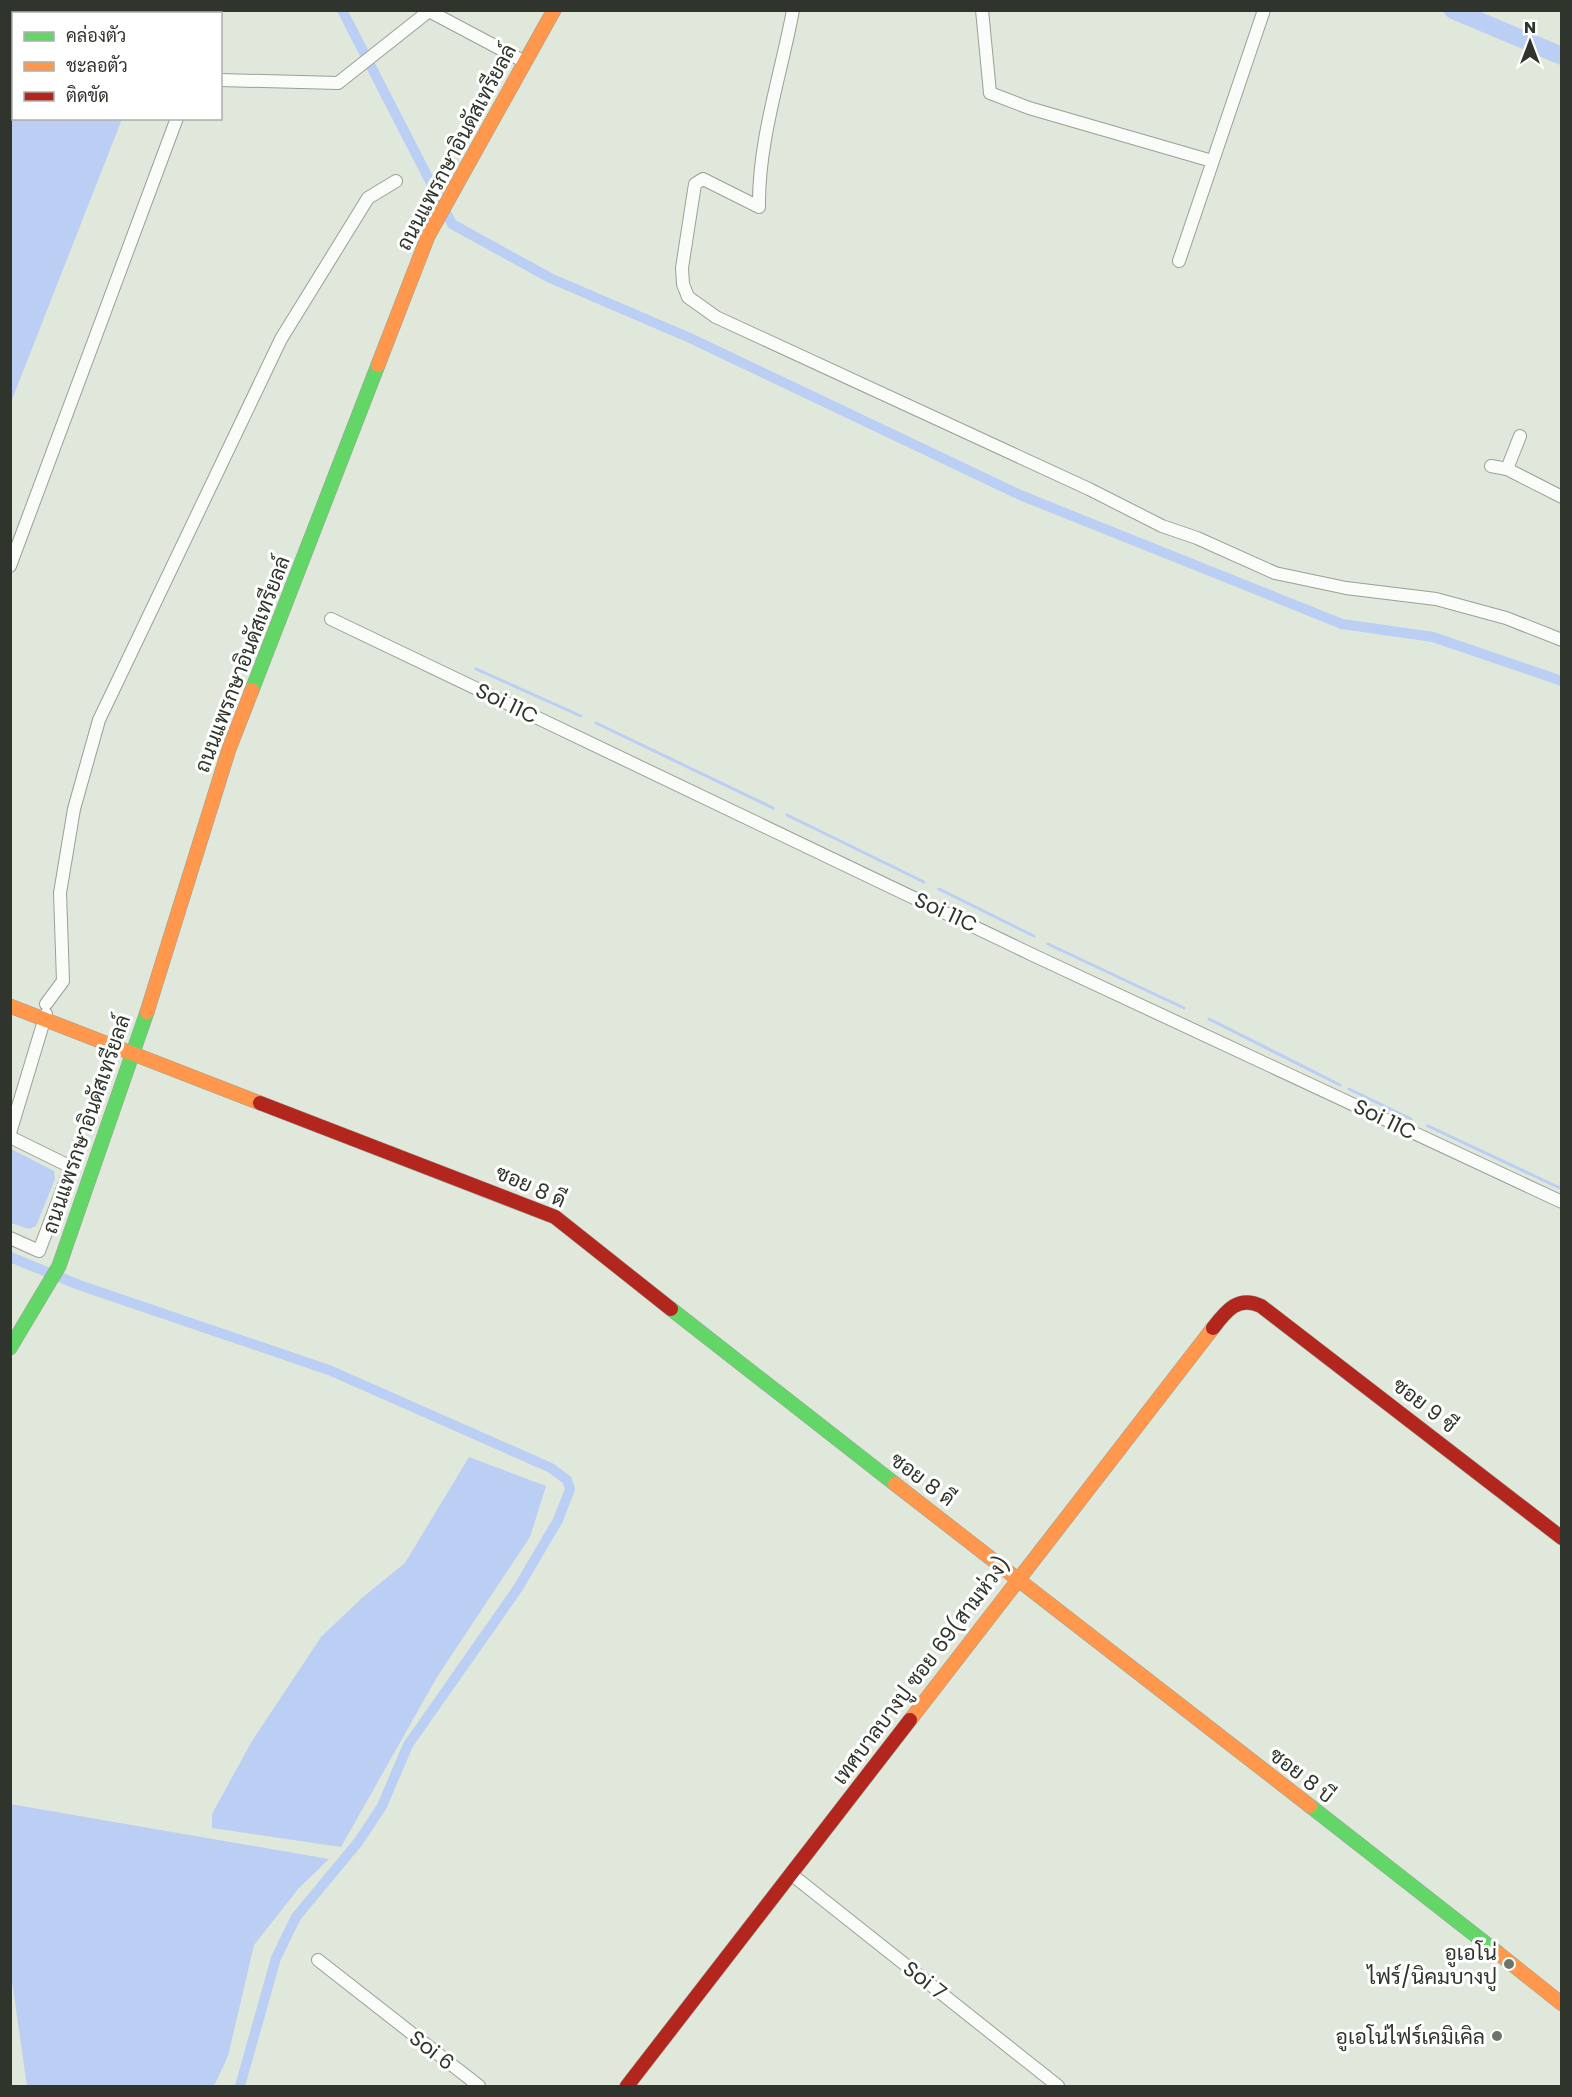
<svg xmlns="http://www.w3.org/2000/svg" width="1572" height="2097" viewBox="0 0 1572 2097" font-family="Poppins,Sarabun,sans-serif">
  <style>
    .water { fill: #bbcef3 }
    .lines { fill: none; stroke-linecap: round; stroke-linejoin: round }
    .stream { stroke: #bbcef3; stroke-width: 3 }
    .canal { stroke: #bbcef3; stroke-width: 10 }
    .river { stroke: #bbcef3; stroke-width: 18 }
    .street-casing { stroke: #9aa097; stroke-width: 14 }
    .fast-casing { stroke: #9aa097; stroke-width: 15 }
    .slow-casing { stroke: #9aa097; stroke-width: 15 }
    .jam-casing { stroke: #9aa097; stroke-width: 15 }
    .street { stroke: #fafcfa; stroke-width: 12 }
    .fast { stroke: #63d668; stroke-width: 14 }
    .slow { stroke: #ff974d; stroke-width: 14 }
    .jam { stroke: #b3261e; stroke-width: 14 }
    .poi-dot { fill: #6d7469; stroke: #fff; stroke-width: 2 }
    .labels { text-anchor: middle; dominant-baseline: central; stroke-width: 6; stroke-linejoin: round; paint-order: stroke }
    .street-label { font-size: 21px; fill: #2f352c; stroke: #fff }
    .poi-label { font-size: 21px; fill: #2f352c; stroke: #fff; text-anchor: end }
  </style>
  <rect width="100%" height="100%" fill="#dfe8db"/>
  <!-- water -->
  <g class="water">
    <path d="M11 10H154V13L14 14V118L122 119 11 402Z"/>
    <path d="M11 1149 54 1171 55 1179 36 1226 29 1229 11 1223Z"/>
    <path d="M469 1457 546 1486 530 1537 437 1677 341 1847 212 1828V1814L252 1741 321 1637 363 1597 405 1563Z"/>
    <path d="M10 1804 329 1859 299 1888 254 1945 228 2056 214 2086H27L10 1967Z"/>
  </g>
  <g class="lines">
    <!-- stream -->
    <g class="stream">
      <path d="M476 669 581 716"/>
      <path d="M596 723 773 808"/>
      <path d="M787 815 924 882"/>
      <path d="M939 889 1034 936"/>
      <path d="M1048 944 1184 1008"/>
      <path d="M1209 1019 1340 1085"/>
      <path d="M1349 1089 1411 1119"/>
      <path d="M1428 1126 1560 1188"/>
    </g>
    <!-- canal -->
    <g class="canal">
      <path d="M342 10 452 224 550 278 690 338 1020 495 1342 624 1433 637 1562 681"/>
      <path d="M10 1257 79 1285 329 1370 551 1468 567 1480 570 1489 558 1520 518 1588 408 1745 382 1806 359 1841 296 1917 276 1958 240 2086"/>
    </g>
    <!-- river -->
    <path class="river" d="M1453 10 1562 56"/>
    <!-- street casing -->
    <g class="street-casing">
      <g id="street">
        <path d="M793 10C781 75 758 141 759 207L703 179 695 184 682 268 683 284 688 297 716 317 1089 489 1162 526 1197 538 1275 573 1346 588 1436 599 1506 618 1562 640"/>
        <path d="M982 10 990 93 1029 108 1212 161"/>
        <path d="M220 80 338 83 429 11 525 62"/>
        <path d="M1179 261 1264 10"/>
        <path d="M1491 466 1507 469 1562 497"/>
        <path d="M1507 469 1520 436"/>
        <path d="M10 566 177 118"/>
        <path d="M331 619 1035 956 1562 1202"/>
        <path d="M46 1004 63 981 60 893 74 809 99 720 281 339 368 198 396 181"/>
        <path d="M10 1133 46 1014"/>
        <path d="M10 1137 71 1167 39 1251 10 1238"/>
        <path d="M791 1874 1058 2086"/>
        <path d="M318 1960 479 2086"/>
      </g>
    </g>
    <!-- fast casing -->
    <g class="fast-casing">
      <g id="fast">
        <path d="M252 690 378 365"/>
        <path d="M671 1309 895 1484"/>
        <path d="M10 1348 59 1266 147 1012"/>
        <path d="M1310 1806 1498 1953"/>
      </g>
    </g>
    <!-- slow casing -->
    <g class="slow-casing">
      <g id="slow">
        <path d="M378 365 428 236 554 10"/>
        <path d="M10 1006 260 1103"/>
        <path d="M147 1012 229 749 252 690"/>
        <path d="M895 1484 1310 1806"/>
        <path d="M910 1720 1213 1328"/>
        <path d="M1498 1953 1562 2004"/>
      </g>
    </g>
    <!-- jam casing -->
    <g class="jam-casing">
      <g id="jam">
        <path d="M260 1103 555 1217 671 1309"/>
        <path d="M1213 1328C1226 1311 1238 1295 1261 1306L1562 1538"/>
        <path d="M627 2086 910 1720"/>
      </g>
    </g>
    <!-- street -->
    <use href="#street" class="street"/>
    <!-- fast -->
    <use href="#fast" class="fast"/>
    <!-- slow -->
    <use href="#slow" class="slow"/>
    <!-- jam -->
    <use href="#jam" class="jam"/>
  </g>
  <!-- markers -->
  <g class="poi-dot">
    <circle cx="1509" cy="1964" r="6"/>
    <circle cx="1497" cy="2036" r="6"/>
  </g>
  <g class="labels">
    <!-- street labels -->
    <g class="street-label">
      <text transform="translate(456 147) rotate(-62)">ถนนแพรกษาอินดัสเทรียลล์</text>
      <text transform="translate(242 664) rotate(-69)">ถนนแพรกษาอินดัสเทรียลล์</text>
      <text transform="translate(507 703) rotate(26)">Soi 11C</text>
      <text transform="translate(946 912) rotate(25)">Soi 11C</text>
      <text transform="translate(1385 1119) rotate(26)">Soi 11C</text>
      <text transform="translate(86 1124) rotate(-71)">ถนนแพรกษาอินดัสเทรียลล์</text>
      <text transform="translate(531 1186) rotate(24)">ซอย 8 ดี</text>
      <text transform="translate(1425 1405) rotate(38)">ซอย 9 ซี</text>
      <text transform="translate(923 1479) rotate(37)">ซอย 8 ดี</text>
      <text transform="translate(921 1670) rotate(-53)">เทศบาลบางปู ซอย 69(สามห่วง)</text>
      <text transform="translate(1302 1775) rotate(38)">ซอย 8 บี</text>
      <text transform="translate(925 1980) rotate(38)">Soi 7</text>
      <text transform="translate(432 2050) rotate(38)">Soi 6</text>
    </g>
    <!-- poi labels -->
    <g class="poi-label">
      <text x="1497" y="1952">อูเอโน่<tspan x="1497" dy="24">ไฟร์/นิคมบางปู</tspan></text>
      <text x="1485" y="2036">อูเอโน่ไฟร์เคมิเคิล</text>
    </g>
  </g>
  <!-- border -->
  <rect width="1572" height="2097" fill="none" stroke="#2f352c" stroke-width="24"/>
  <!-- legend -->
  <rect x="12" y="12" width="210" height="108" fill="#ffffff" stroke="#acaeab" stroke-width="1.5"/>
  <rect x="24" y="32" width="30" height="9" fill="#63d668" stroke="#acaeab" stroke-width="1.5"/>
  <text x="66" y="42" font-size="18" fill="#2f352c">คล่องตัว</text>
  <rect x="24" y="62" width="30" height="9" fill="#ff974d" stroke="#acaeab" stroke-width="1.5"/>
  <text x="66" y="72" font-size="18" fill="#2f352c">ชะลอตัว</text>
  <rect x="24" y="92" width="30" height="9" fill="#b3261e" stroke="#acaeab" stroke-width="1.5"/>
  <text x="66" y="102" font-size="18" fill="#2f352c">ติดขัด</text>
  <!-- north arrow -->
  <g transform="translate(1530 42)" stroke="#ffffff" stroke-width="4.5" paint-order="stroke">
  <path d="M0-4.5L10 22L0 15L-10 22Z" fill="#2f352c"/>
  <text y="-9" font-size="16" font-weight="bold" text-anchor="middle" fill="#2f352c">N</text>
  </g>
</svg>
